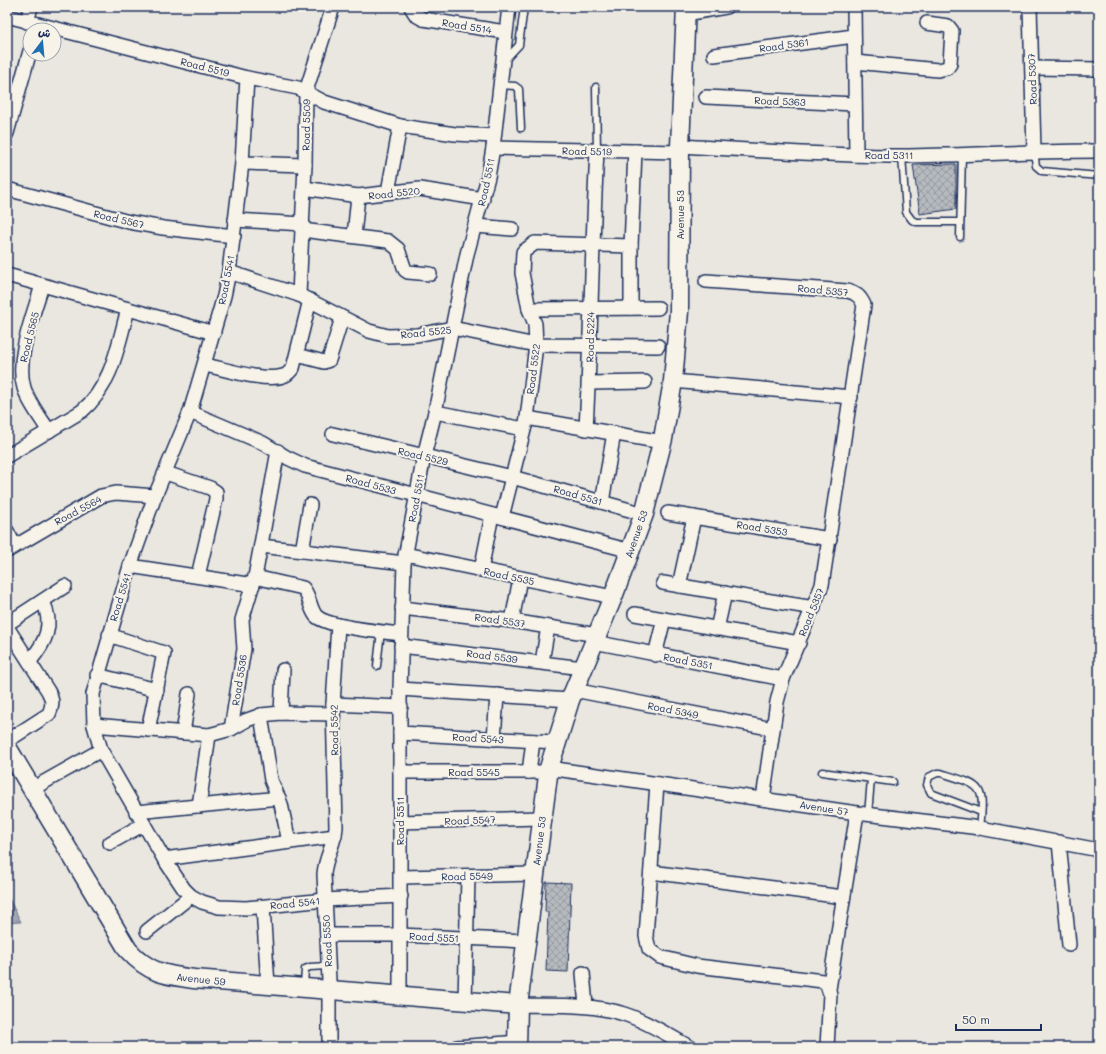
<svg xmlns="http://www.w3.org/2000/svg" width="1106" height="1054" viewBox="0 0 1106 1054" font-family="Mali,'Playpen Sans Arabic',sans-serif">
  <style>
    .water { fill: url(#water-ripples); stroke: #6d7892 }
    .building { fill: url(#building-cross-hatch); stroke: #1b2f5e }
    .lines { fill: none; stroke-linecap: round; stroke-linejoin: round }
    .lane-casing { stroke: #1b2f5e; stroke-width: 9 }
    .street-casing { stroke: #1b2f5e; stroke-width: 16 }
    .secondary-casing { stroke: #1b2f5e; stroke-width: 21 }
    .lane { stroke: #f7f3e8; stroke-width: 6 }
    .street { stroke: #f7f3e8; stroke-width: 13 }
    .secondary { stroke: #f7f3e8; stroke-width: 18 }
    .labels { text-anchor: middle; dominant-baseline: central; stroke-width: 4; stroke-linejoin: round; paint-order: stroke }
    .street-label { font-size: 10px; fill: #1b2f5e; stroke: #f7f3e8 }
  </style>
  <defs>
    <pattern id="water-ripples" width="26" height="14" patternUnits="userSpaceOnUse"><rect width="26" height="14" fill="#a3a8b4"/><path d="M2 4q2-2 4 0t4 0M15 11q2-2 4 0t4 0" fill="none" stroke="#848996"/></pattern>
    <pattern id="building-cross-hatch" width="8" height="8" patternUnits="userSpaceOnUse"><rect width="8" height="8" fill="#b6babf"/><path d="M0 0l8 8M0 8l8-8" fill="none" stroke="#93989e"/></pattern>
  </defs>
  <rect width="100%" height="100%" fill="#eae7e0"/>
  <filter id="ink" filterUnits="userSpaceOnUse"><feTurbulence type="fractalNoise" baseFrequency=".025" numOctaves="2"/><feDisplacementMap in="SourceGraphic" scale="8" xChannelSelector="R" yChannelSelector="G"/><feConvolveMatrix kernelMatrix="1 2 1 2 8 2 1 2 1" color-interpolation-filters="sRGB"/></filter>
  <g filter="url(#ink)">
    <!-- water -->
    <path class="water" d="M7 895 21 922 7 923Z"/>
    <!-- building -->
    <g class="building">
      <path d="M956 164V209L920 214 913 165Z"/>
      <path d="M546 882 571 883 568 972 546 971 548 912H545Z"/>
    </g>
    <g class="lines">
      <!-- lane casing -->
      <g class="lane-casing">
        <g id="lane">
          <path d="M505 60 519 45 524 7"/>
          <path d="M500 85 515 86 519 89 521 128"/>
          <path d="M596 87 597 151"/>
          <path d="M1034 151 1036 166 1042 171 1099 176"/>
          <path d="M902 156 906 212 912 220 916 222H960"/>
          <path d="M960 237 962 153"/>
          <path d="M377 666 381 631"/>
          <path d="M822 772 893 782"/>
          <path d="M868 815 871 779"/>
          <path d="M980 828C985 784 982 786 941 773H937L929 777 927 785 931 793 981 812"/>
          <path d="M304 986 305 969 310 967 328 966"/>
        </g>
      </g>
      <!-- street casing -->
      <g class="street-casing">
        <g id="street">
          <path d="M411 7 416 15 423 19 505 32"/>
          <path d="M854 7 856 155"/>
          <path d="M1030 7 1034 151"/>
          <path d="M685 14 726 7"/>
          <path d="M7 16 247 78 298 88 324 102 400 126 455 134 494 136"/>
          <path d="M27 22 31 7"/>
          <path d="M714 55 854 36"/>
          <path d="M855 62 938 70 947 68 950 64 952 31 948 26 927 23"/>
          <path d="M1032 68 1099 69"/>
          <path d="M247 78 242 163 229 272 224 296 190 412 155 496 130 566 93 694 94 725 101 750 164 859 184 889 191 896 202 902 219 907 246 908 325 900 401 896"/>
          <path d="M706 97 855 104"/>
          <path d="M7 133 30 51"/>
          <path d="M680 146C754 150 828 156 902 156 967 155 1033 151 1099 151"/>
          <path d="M493 148 680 152"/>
          <path d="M242 163 305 165"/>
          <path d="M304 188 358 196 420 189 483 199"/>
          <path d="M7 189 129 222 163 228 234 236"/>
          <path d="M388 192 400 126"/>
          <path d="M235 220 303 224"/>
          <path d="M476 226 512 229"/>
          <path d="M302 230 388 241 398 249 405 270 408 272 430 274"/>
          <path d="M354 236 358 196"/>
          <path d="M229 272 299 295 369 331 388 336 417 335 452 328 536 345 658 346"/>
          <path d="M7 275 214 333"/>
          <path d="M706 281 847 291C856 293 860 296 864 305L822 585 783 679 777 702 763 799"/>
          <path d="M42 285C34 314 15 358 24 388 29 403 40 417 49 431"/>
          <path d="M299 295 305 165 306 91 333 7"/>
          <path d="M631 308V246L635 151"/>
          <path d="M529 309 658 308"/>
          <path d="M297 355 324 362 329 360 342 318"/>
          <path d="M205 365C225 369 264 382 283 376 288 375 290 371 293 368L310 300"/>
          <path d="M673 381 851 397"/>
          <path d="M589 383 645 382"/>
          <path d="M190 412 263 443 288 458 305 466 631 551"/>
          <path d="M435 412 524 429"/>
          <path d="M527 418 662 442"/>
          <path d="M586 429C591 336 592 244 597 151"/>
          <path d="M333 434 512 477 644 514"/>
          <path d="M7 456 82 411C112 386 118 345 128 309"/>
          <path d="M166 473 210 488 216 492V499L198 576"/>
          <path d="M602 502 614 433"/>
          <path d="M668 513 830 539"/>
          <path d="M502 517 527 418 536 345 535 324 529 309 522 273 523 252 535 243 631 246"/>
          <path d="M7 531 15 546"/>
          <path d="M261 546 404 563"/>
          <path d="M7 551 101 496 116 493 155 496"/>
          <path d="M302 551 310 505"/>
          <path d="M405 554 613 597"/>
          <path d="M130 566 253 585"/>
          <path d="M481 570 492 515"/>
          <path d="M255 577 303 588C310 596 309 607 316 616 327 627 383 632 401 634"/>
          <path d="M663 583 814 608"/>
          <path d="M679 586 694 517"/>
          <path d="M402 608 512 621 597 635"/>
          <path d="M635 614 799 643"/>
          <path d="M512 621 520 578"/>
          <path d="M7 624 65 586"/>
          <path d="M7 627 48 691C53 700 53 705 49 714L7 741"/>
          <path d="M717 629 725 593"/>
          <path d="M109 635 164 653 148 730"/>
          <path d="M594 642 783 679"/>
          <path d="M401 646 583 668"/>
          <path d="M655 655 664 619"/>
          <path d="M30 661C46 642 54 625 43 601"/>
          <path d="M542 662 548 627"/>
          <path d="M97 675 157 690"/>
          <path d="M400 689 570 700"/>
          <path d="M574 690 773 729"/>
          <path d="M333 704 401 707"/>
          <path d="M281 713 283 670"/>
          <path d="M261 715 271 780 281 804 289 842"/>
          <path d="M94 725 209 735 231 729 247 720 261 715 281 713 333 714"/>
          <path d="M231 729 244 649 242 620 255 577 278 451"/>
          <path d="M183 733 189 694"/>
          <path d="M400 733 555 742"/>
          <path d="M494 739 497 695"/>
          <path d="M549 768 857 813 980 828 1099 850"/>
          <path d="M400 772H548"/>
          <path d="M529 772 533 741"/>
          <path d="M657 784 646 936 649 949 660 957 697 966 823 981 827 985 830 994 827 1047"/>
          <path d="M32 789 101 750"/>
          <path d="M199 806 209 735"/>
          <path d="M136 812 279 798"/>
          <path d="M399 822 541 818"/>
          <path d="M1059 842 1069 945"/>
          <path d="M110 843 144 824"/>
          <path d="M164 859 335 836"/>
          <path d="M651 872 843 897"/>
          <path d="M401 877 534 874"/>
          <path d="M263 907 268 986"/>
          <path d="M147 931 191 896"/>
          <path d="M327 935H400L526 941"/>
          <path d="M583 973 586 1006"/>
          <path d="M829 989 857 813"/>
          <path d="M400 997V689L404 563 424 456 435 412 467 254 488 177 493 148 509 7"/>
          <path d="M465 1002 468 876"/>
          <path d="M518 1005C553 1006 590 1003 624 1014 647 1021 669 1036 690 1047"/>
          <path d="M329 1047V981L324 874C325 857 335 844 336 827L333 704 338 625"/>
          <path d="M457 1047 517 1042"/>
        </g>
      </g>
      <!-- secondary casing -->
      <g class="secondary-casing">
        <g id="secondary">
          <path d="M7 747 128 950C149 973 164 975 194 979L518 1005"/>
          <path d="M517 1047 518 1005 549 768 570 700 613 597 644 514 663 439 673 381 679 311 680 146 686 7"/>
        </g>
      </g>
      <!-- lane -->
      <use href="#lane" class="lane"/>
      <!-- street -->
      <use href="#street" class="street"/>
      <!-- secondary -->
      <use href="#secondary" class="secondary"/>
    </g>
  </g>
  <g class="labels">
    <!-- street labels -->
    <g class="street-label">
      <text transform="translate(467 26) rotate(9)">Road 5514</text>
      <text transform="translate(784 45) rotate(-8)">Road 5361</text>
      <text transform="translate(205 67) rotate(14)">Road 5519</text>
      <text transform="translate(1032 79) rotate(-92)">Road 5307</text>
      <text transform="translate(780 101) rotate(2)">Road 5363</text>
      <text transform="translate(306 125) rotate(-89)">Road 5509</text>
      <text transform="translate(587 151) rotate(1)">Road 5519</text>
      <text x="889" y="155">Road 5311</text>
      <text transform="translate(486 182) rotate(-78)">Road 5511</text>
      <text transform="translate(394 193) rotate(-6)">Road 5520</text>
      <text transform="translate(680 215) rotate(-90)">Avenue 53</text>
      <text transform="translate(119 219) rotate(13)">Road 5567</text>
      <text transform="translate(226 280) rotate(-79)">Road 5541</text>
      <text transform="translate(823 290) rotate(5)">Road 5357</text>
      <text transform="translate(426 332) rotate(-6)">Road 5525</text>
      <text transform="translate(29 337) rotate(-76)">Road 5565</text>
      <text transform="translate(590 337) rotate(-89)">Road 5224</text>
      <text transform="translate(533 369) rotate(-83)">Road 5522</text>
      <text transform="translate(423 456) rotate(13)">Road 5529</text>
      <text transform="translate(371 484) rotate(15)">Road 5533</text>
      <text transform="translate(578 495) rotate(16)">Road 5531</text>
      <text transform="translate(416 498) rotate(-79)">Road 5511</text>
      <text transform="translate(78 510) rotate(-28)">Road 5564</text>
      <text transform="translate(762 528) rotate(9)">Road 5353</text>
      <text transform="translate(636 534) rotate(-71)">Avenue 53</text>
      <text transform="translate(509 576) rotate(12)">Road 5535</text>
      <text transform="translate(120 597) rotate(-73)">Road 5541</text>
      <text transform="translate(811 612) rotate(-68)">Road 5357</text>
      <text transform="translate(500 620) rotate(8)">Road 5537</text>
      <text transform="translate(492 656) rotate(7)">Road 5539</text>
      <text transform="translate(688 661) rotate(11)">Road 5351</text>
      <text transform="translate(239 680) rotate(-81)">Road 5536</text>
      <text transform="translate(673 710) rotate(11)">Road 5349</text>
      <text transform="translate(334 730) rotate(-91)">Road 5542</text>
      <text transform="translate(478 738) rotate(3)">Road 5543</text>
      <text x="474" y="772">Road 5545</text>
      <text transform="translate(824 808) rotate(9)">Avenue 57</text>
      <text transform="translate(470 820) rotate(-2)">Road 5547</text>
      <text transform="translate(400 821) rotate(-90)">Road 5511</text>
      <text transform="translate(539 841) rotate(-83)">Avenue 53</text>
      <text transform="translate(467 876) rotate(-1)">Road 5549</text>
      <text transform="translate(295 903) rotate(-6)">Road 5541</text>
      <text transform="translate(434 937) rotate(3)">Road 5551</text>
      <text transform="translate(327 941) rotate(-93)">Road 5550</text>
      <text transform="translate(201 979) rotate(6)">Avenue 59</text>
    </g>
  </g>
  <!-- margin -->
  <rect width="1106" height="1054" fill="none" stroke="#f7f3e8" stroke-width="24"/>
  <rect x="12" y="12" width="1082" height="1030" fill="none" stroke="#1b2f5e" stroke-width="1.5" filter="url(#ink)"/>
  <!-- north arrow -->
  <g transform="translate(42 42) rotate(16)"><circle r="19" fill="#f7f3e8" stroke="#9fa5b1"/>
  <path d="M0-3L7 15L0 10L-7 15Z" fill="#1f6fb2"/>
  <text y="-6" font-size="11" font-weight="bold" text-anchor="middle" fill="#1b2f5e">ش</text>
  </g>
  <!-- scale -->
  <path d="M956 1024v6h85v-6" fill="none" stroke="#1b2f5e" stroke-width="2"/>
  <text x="962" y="1024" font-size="12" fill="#1b2f5e" stroke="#f7f3e8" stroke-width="3" paint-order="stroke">50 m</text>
</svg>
